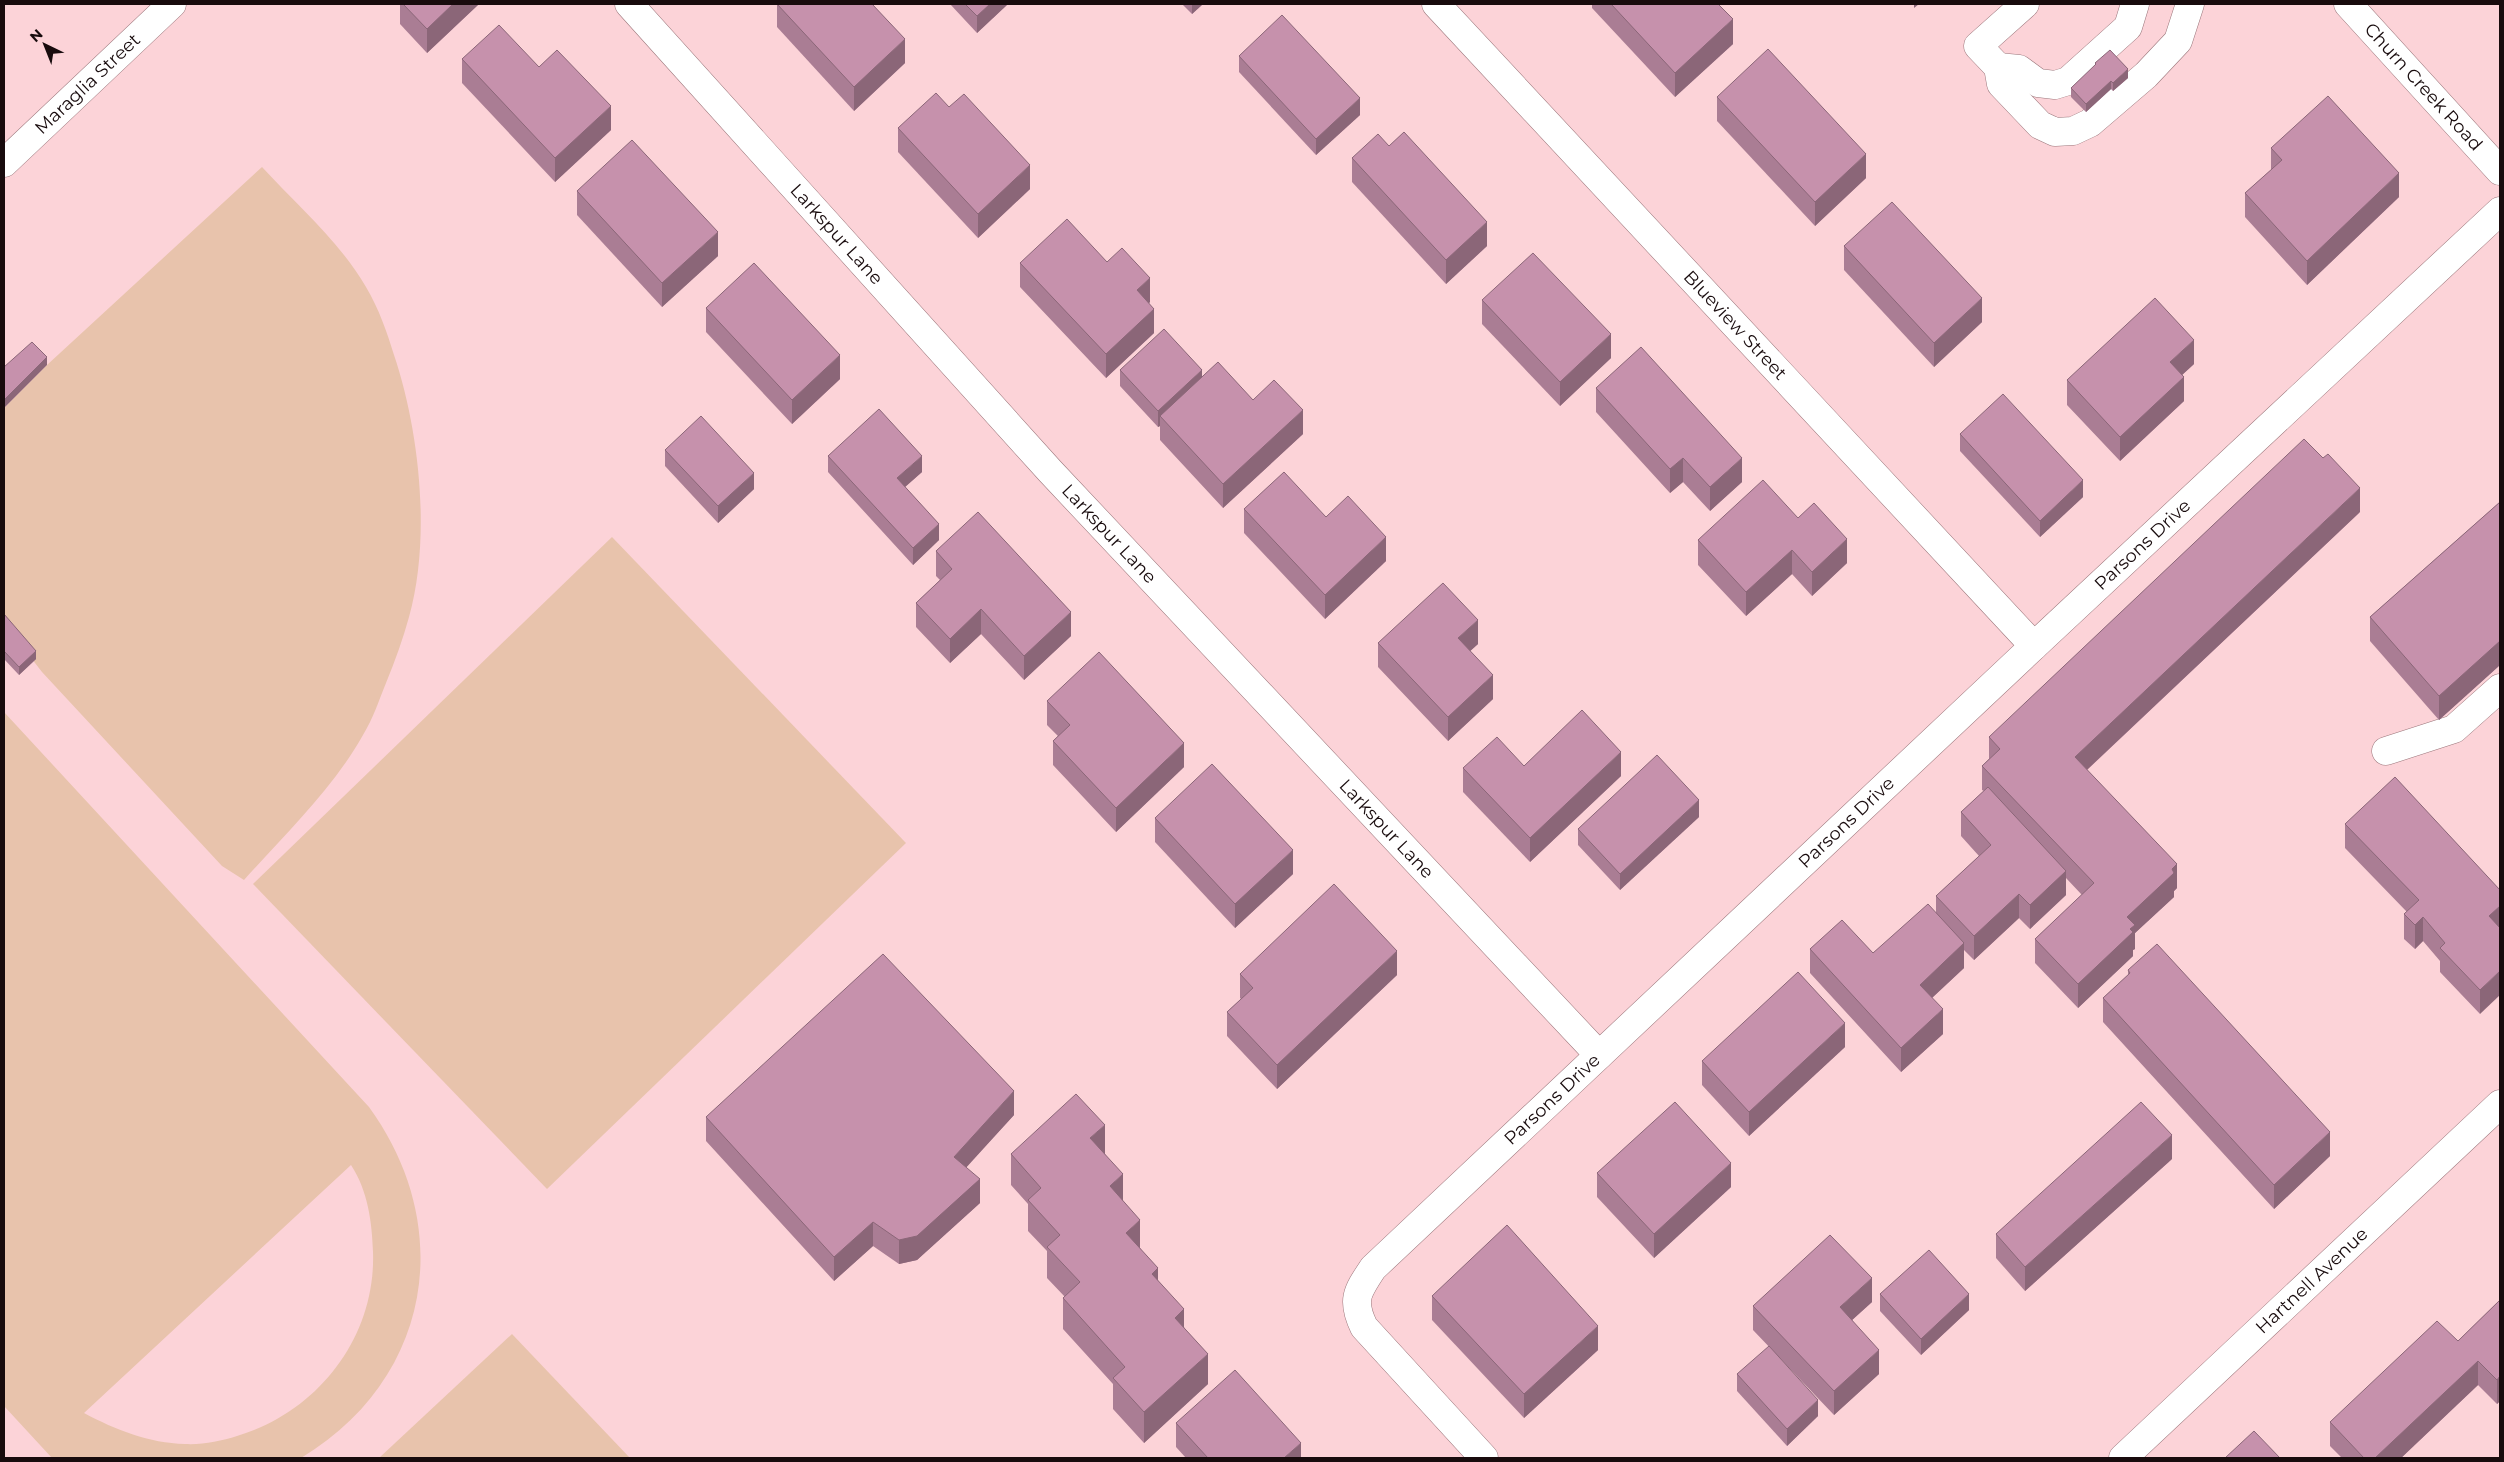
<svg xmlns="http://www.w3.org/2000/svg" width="2504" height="1462" viewBox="0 0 2504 1462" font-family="Montserrat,sans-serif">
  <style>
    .green { fill: #e8c3ac; fill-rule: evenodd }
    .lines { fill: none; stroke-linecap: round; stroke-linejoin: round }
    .minor-casing { stroke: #9b767b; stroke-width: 29 }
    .major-casing { stroke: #9b767b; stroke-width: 29 }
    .minor { stroke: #fff; stroke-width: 28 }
    .major { stroke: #fff; stroke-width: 28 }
    .wall { fill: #aa7d94 }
    .shaded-wall { fill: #8b6678 }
    .building { fill: #c691ac; stroke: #8b6678 }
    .labels { text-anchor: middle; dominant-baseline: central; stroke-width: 4; stroke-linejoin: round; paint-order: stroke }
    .street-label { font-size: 18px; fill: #180b0d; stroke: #fcd3d8 }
  </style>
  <rect width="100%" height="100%" fill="#fcd3d8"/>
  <!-- green -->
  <g class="green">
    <path d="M262 167C297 205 340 242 366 287 379 309 387 332 394 355 420 432 431 539 409 617 403 639 395 661 386 683 379 700 373 719 363 735 332 790 286 833 244 880L222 866 42 672 4 623V408L47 365Z"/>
    <path d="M612 537 906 843 547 1189 253 884Z"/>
    <path d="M4 712 369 1107C457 1228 431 1380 301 1458H52L4 1406ZM351 1165C368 1191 372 1222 373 1252 376 1337 318 1412 237 1436 221 1441 202 1445 185 1444 149 1443 116 1430 84 1413Z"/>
    <path d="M512 1334 630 1458H379Z"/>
  </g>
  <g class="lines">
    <!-- minor casing -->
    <g class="minor-casing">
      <g id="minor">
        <path id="s1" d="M629 4 1050 471 1599 1055"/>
        <path id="s2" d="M1436 4 2034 646"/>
        <path d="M2025 4 1978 46 1998 67 2001 84 2040 125 2055 132 2073 131 2090 123 2146 75 2178 41 2190 4"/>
        <path d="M1998 67 2019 69 2038 83 2055 85 2068 81 2128 27 2135 4"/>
        <path id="s3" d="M4 163 172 4"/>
        <path d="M2386 751 2454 729 2500 688"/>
        <path id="s4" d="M1484 1458 1364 1327C1351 1300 1357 1292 1373 1268L2034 646 2500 211"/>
      </g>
    </g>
    <!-- major casing -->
    <g class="major-casing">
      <g id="major">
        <path id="s5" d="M2348 4 2500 171"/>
        <path id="s6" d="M2123 1458 2500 1104"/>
      </g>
    </g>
    <!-- minor -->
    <use href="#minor" class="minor"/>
    <!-- major -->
    <use href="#major" class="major"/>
  </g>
  <!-- wall -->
  <g class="wall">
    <path d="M400 4H479L427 53 400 24Z"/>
    <path d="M777 4 905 63 854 111 777 27Z"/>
    <path d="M950 4H1008L977 33Z"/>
    <path d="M1182 4H1203L1192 14Z"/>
    <path d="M1592 4H1718L1733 44 1675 97 1592 8Z"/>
    <path d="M1239 56 1360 115 1316 155 1239 72Z"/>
    <path d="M462 59 539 67 611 130 555 182 462 83Z"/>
    <path d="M2095 63 2128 78 2113 91 2111 89 2086 112 2071 97V88L2095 66Z"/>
    <path d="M1717 97 1866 178 1815 226 1717 121Z"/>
    <path d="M949 107 1030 189 978 238 898 152V128Z"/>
    <path d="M2271 148 2399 197 2307 285 2245 217V193L2271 170Z"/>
    <path d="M1352 158 1487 246 1446 284 1352 182Z"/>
    <path d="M577 191 718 256 662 307 577 215Z"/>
    <path d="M1844 246 1982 322 1934 367 1844 270Z"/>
    <path d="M1107 262 1150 302 1149 303 1154 333 1106 378 1020 287V263Z"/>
    <path d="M1482 300 1611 358 1560 406 1482 324Z"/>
    <path d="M706 308 840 379 792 424 706 332Z"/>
    <path d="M2194 364 2182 375 2184 401 2120 461 2067 405V380Z"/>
    <path d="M1120 370 1202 376 1253 400 1303 434 1223 508 1160 440V426L1158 427 1120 386Z"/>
    <path d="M1596 388 1742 482 1710 511 1683 482 1670 493 1596 412Z"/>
    <path d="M1960 434 2083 497 2040 537 1960 451Z"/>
    <path d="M665 450 754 489 718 523 665 466Z"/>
    <path d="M828 456 922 472 905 487 939 540 913 565 828 472Z"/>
    <path d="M2500 502V665L2439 720 2370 641V617Z"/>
    <path d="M1244 509 1326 517 1386 561 1325 619 1244 533Z"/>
    <path d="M2360 512 2087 770 2177 888 2174 891V897L2135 933V949L2133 950V956L2078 1008 2035 963V939L2082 895 2066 878V895L2030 929 2019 918 1974 960 1964 950V968L1932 998 1943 1034 1901 1072 1810 973V949L1873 953 1936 913V896L1979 856 1961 836V812L1984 791 1982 790V766L1989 759V737Z"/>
    <path d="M1798 518 1847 563 1812 596 1792 574 1746 616 1698 565V540Z"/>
    <path d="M936 551 1071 636 1024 680 981 634 950 663 916 627V603L940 580 936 576Z"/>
    <path d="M4 614 36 659 19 675 4 659Z"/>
    <path d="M1378 643 1478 644 1470 651 1493 699 1448 741 1378 667Z"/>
    <path d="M1047 701 1184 767 1116 832 1053 765V741L1058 736 1047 725Z"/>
    <path d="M1524 766 1621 776 1530 862 1463 792V768Z"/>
    <path d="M1699 817 1620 890 1578 845V829Z"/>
    <path d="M1155 818 1293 874 1235 928 1155 842Z"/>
    <path d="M2345 824 2500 890 2480 1014 2440 972V961L2423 941 2415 949 2404 939V914L2407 912 2345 848Z"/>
    <path d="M2128 970 2330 1156 2274 1209 2103 1022V998L2128 975Z"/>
    <path d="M1240 974 1397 975 1277 1089 1227 1036V1012L1241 999 1240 998Z"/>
    <path d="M1845 1047 1749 1136 1702 1085V1061Z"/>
    <path d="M1014 1115 966 1167 980 1203 917 1260 899 1264 873 1246 834 1281 706 1141V1117Z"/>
    <path d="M1011 1154H1105L1140 1248 1184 1327 1208 1384 1144 1443 1113 1409V1384L1063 1329V1298L1065 1297 1047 1278V1251L1028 1231V1204L1011 1185Z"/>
    <path d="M2172 1159 2025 1291 1996 1258V1234Z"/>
    <path d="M1597 1173 1731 1187 1654 1258 1597 1197Z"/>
    <path d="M1880 1294 1969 1310 1921 1355 1880 1311Z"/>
    <path d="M1432 1296 1598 1350 1524 1418 1432 1320Z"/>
    <path d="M2500 1300V1401L2497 1404 2478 1385 2401 1458H2342L2330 1446V1422L2458 1341Z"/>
    <path d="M1872 1302 1852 1320 1879 1374 1834 1415 1753 1330V1306Z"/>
    <path d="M1737 1374 1818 1416 1787 1446 1737 1391Z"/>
    <path d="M1176 1423 1301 1458H1186L1176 1447Z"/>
  </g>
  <!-- shaded-wall -->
  <g class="shaded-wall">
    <path d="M453 4H479L427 53V29Z"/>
    <path d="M990 4H1008L977 33V16Z"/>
    <path d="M1192 4H1203L1192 14Z"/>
    <path d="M1914 4H1919L1914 8Z"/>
    <path d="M1733 19V44L1675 97V73Z"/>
    <path d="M905 39V63L854 111V87Z"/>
    <path d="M2128 69V78L2113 91V83Z"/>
    <path d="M2111 81V89L2086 112V104Z"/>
    <path d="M1360 98V115L1316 155V139Z"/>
    <path d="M611 106V130L555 182V158Z"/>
    <path d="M1866 154V178L1815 226V202Z"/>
    <path d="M1030 165V189L978 238V214Z"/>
    <path d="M2399 173V197L2307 285V261Z"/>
    <path d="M1487 222V246L1446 284V260Z"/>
    <path d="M718 232V256L662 307V283Z"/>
    <path d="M1150 278V302L1137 314V290Z"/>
    <path d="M1982 298V322L1934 367V343Z"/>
    <path d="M1154 309V333L1106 378V354Z"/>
    <path d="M1611 334V358L1560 406V382Z"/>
    <path d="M2194 340V364L2170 386V362Z"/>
    <path d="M840 355V379L792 424V400Z"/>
    <path d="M47 357V365L4 408V400Z"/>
    <path d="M1202 370V386L1160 416V426L1158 427V411Z"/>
    <path d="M2184 377V401L2120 461V437Z"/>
    <path d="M1303 410V434L1223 508V484Z"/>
    <path d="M922 456V472L897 494V478Z"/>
    <path d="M1683 458V482L1670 493V469Z"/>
    <path d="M1742 458V482L1710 511V487Z"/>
    <path d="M754 473V489L718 523V506Z"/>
    <path d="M2083 480V497L2040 537V521Z"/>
    <path d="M2360 488V512L2075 781V757Z"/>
    <path d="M939 524V540L913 565V548Z"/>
    <path d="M1386 537V561L1325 619V595Z"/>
    <path d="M1847 539V563L1812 596V572Z"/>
    <path d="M1792 550V574L1746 616V592Z"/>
    <path d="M981 609V634L950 663V639Z"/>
    <path d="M1071 612V636L1024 680V656Z"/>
    <path d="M1478 620V644L1458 662V638Z"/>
    <path d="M2500 641V665L2439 720V696Z"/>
    <path d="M36 651V659L19 675V667Z"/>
    <path d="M1493 675V699L1448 741V717Z"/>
    <path d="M1184 743V767L1116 832V808Z"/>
    <path d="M1621 752V776L1530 862V838Z"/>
    <path d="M1699 800V817L1620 890V874Z"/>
    <path d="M1293 850V874L1235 928V904Z"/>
    <path d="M2177 864V888L2174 891V897L2135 933V949L2133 950V956L2078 1008V984L2127 917 2172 869Z"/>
    <path d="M2066 871V895L2030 929V905Z"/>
    <path d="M2019 894V918L1974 960V936Z"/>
    <path d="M2500 906V930L2489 916Z"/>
    <path d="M2423 917V941L2415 949V925Z"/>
    <path d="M1964 943V968L1920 1009V985Z"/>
    <path d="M1397 951V975L1277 1089V1065Z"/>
    <path d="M2500 971V995L2480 1014V990Z"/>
    <path d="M1943 1009V1034L1901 1072V1048Z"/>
    <path d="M1845 1023V1047L1749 1136V1112Z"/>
    <path d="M1014 1091V1115L954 1181V1157Z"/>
    <path d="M1105 1125V1156L1090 1138Z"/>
    <path d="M2330 1132V1156L2274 1209V1185Z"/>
    <path d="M2172 1135V1159L2025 1291V1267Z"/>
    <path d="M1731 1163V1187L1654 1258V1234Z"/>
    <path d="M1123 1174V1205L1110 1186Z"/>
    <path d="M980 1179V1203L917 1260 899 1264V1240Z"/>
    <path d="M1140 1220V1251L1126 1233Z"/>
    <path d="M873 1222V1246L834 1281V1257Z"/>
    <path d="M1158 1268V1299L1152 1274Z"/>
    <path d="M1872 1278V1302L1840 1331V1307Z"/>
    <path d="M1969 1294V1310L1921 1355V1339Z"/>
    <path d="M1184 1309V1340L1175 1318Z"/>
    <path d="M1598 1326V1350L1524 1418V1394Z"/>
    <path d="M1879 1350V1374L1834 1415V1391Z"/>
    <path d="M1208 1354V1384L1144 1443V1412Z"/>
    <path d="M2478 1361V1385L2401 1458H2375Z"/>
    <path d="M2500 1376V1401L2497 1404V1380Z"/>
    <path d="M1818 1400V1416L1787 1446V1429Z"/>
    <path d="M1301 1443V1458H1284Z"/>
  </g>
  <!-- building -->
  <g class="building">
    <path d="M403 4H453L427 29Z"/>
    <path d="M777 4H872L905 39 854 87Z"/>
    <path d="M965 4H990L977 16Z"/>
    <path d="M1611 4H1718L1733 19 1675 73Z"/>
    <path d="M1282 15 1360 98 1316 139 1239 56Z"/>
    <path d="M499 25 539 67 557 50 611 106 555 158 462 59Z"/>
    <path d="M1768 49 1866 154 1815 202 1717 97Z"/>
    <path d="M2110 50 2128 69 2113 83 2111 81 2086 104 2071 88 2096 64 2095 63Z"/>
    <path d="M936 93 949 107 964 94 1030 165 978 214 898 128Z"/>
    <path d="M2328 96 2399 173 2307 261 2245 193 2282 160 2271 148Z"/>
    <path d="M1404 132 1487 222 1446 260 1352 158 1378 134 1389 146Z"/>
    <path d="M632 140 718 232 662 283 577 191Z"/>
    <path d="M1892 202 1982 298 1934 343 1844 246Z"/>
    <path d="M1067 219 1107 262 1122 248 1150 278 1137 290 1154 309 1106 354 1020 263Z"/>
    <path d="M1533 253 1611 334 1560 382 1482 300Z"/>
    <path d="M754 263 840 355 792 400 706 308Z"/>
    <path d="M2155 298 2194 340 2170 362 2184 377 2120 437 2067 380Z"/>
    <path d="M1164 329 1202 370 1158 411 1120 370Z"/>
    <path d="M32 342 47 357 4 400V367Z"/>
    <path d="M1641 347 1742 458 1710 487 1683 458 1670 469 1596 388Z"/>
    <path d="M1218 362 1253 400 1274 380 1303 410 1223 484 1160 416Z"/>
    <path d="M2003 394 2083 480 2040 521 1960 434Z"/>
    <path d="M879 409 922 456 897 478 939 524 913 548 828 456Z"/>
    <path d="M701 416 754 473 718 506 665 450Z"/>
    <path d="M2304 439 2323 458 2328 454 2360 488 2075 757 2177 864 2172 869 2174 873 2127 917 2135 925 2130 929 2133 932 2078 984 2035 939 2094 883 1982 766 2000 749 1989 737Z"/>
    <path d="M1284 472 1326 517 1348 496 1386 537 1325 595 1244 509Z"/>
    <path d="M1763 480 1798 518 1814 503 1847 539 1812 572 1792 550 1746 592 1698 540Z"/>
    <path d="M2500 502V641L2439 696 2370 617Z"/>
    <path d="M978 512 1071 612 1024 656 981 609 950 639 916 603 952 569 936 551Z"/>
    <path d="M1443 583 1478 620 1458 638 1493 675 1448 717 1378 643Z"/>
    <path d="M4 614 36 651 19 667 4 651Z"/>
    <path d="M1099 652 1184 743 1116 808 1053 741 1070 725 1047 701Z"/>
    <path d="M1582 710 1621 752 1530 838 1463 768 1497 737 1524 766Z"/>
    <path d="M1657 755 1699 800 1620 874 1578 829Z"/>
    <path d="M1212 764 1293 850 1235 904 1155 818Z"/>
    <path d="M2395 777 2500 890V906L2489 916 2500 928V971L2480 990 2440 948 2445 943 2423 917 2415 925 2404 914 2419 900 2345 824Z"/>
    <path d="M1988 787 2066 871 2030 905 2019 894 1974 936 1936 896 1991 845 1961 812Z"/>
    <path d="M1334 884 1397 951 1277 1065 1227 1012 1253 988 1240 974Z"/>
    <path d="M1928 904 1964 943 1920 985 1943 1009 1901 1048 1810 949 1842 920 1873 953Z"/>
    <path d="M2157 944 2330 1132 2274 1185 2103 998 2130 973 2128 970Z"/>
    <path d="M883 954 1014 1091 954 1157 980 1179 917 1236 899 1240 873 1222 834 1257 706 1117Z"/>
    <path d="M1798 972 1845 1023 1749 1112 1702 1061Z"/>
    <path d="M1076 1094 1105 1125 1090 1138 1123 1174 1110 1186 1140 1220 1126 1233 1158 1268 1152 1274 1184 1309 1175 1318 1208 1354 1144 1412 1113 1378 1125 1367 1063 1298 1080 1282 1047 1247 1060 1235 1028 1200 1041 1188 1011 1154Z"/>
    <path d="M1675 1102 1731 1163 1654 1234 1597 1173Z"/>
    <path d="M2141 1102 2172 1135 2025 1267 1996 1234Z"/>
    <path d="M1507 1225 1598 1326 1524 1394 1432 1296Z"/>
    <path d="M1830 1235 1872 1278 1840 1307 1879 1350 1834 1391 1753 1306Z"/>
    <path d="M1929 1250 1969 1294 1921 1339 1880 1294Z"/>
    <path d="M2500 1300V1376L2497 1380 2478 1361 2375 1458H2364L2330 1422 2437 1321 2458 1341Z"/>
    <path d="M1769 1346 1818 1400 1787 1429 1737 1374Z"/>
    <path d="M1235 1370 1301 1443 1284 1458H1208L1176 1423Z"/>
    <path d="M2254 1431 2280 1458H2225Z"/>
  </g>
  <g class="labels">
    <!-- street labels -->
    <g class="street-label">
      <text stroke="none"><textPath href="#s3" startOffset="115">Maraglia Street</textPath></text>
      <text stroke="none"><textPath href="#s5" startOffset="112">Churn Creek Road</textPath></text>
      <text stroke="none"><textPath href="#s1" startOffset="310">Larkspur Lane</textPath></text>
      <text stroke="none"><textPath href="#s2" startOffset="439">Blueview Street</textPath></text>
      <text stroke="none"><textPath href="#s1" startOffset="715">Larkspur Lane</textPath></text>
      <text stroke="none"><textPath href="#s4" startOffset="1298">Parsons Drive</textPath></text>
      <text stroke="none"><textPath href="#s4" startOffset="892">Parsons Drive</textPath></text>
      <text stroke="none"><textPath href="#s1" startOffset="1120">Larkspur Lane</textPath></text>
      <text stroke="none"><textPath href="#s4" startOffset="488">Parsons Drive</textPath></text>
      <text stroke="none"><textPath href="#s6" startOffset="259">Hartnell Avenue</textPath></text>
    </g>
  </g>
  <!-- border -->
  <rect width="2504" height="1462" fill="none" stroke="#180b0d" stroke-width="10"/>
  <!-- north arrow -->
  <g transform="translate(45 45) rotate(317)" stroke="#fcd3d8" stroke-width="4" paint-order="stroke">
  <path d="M0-4L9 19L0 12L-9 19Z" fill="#180b0d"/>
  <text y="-8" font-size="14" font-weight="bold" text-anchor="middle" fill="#180b0d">N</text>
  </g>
</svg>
